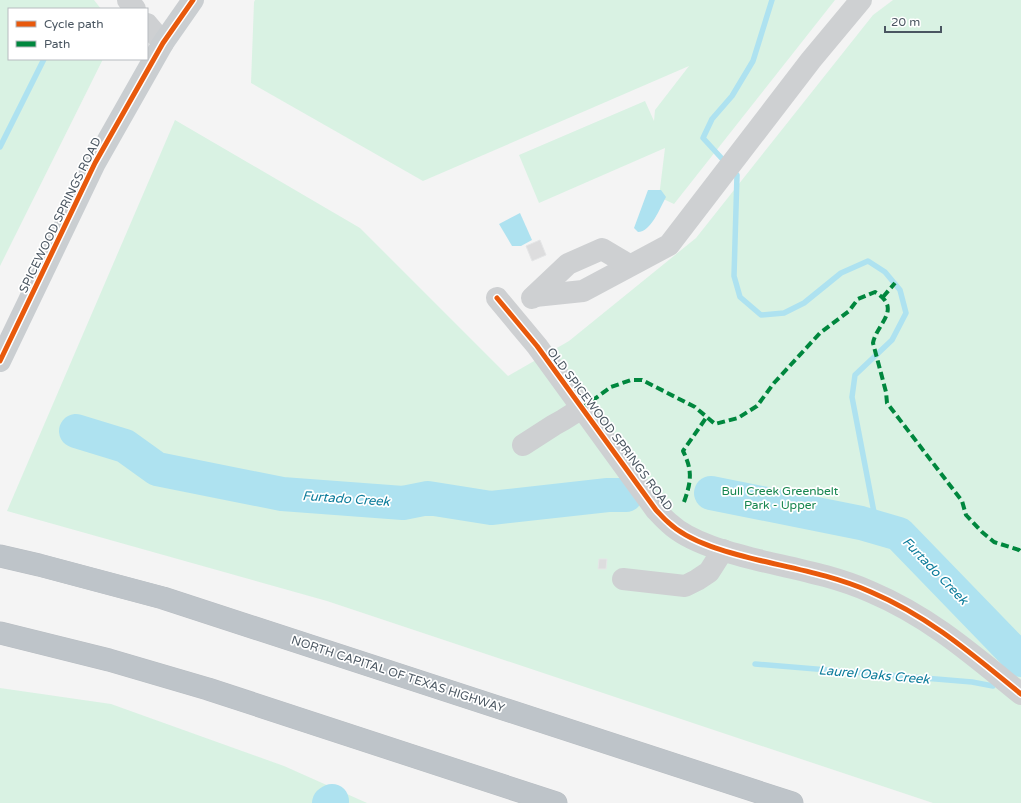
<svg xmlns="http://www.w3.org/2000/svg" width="1021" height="803" viewBox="0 0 1021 803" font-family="'Varela Round',sans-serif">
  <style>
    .green { fill: #d9f2e3 }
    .water { fill: #aee2f0 }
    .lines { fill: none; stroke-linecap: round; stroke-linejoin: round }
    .stream { stroke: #aee2f0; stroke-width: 5.5 }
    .river { stroke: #aee2f0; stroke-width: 34 }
    .building { fill: #ddddde; stroke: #e5e6e7 }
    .highway-casing { stroke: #b9bec3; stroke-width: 23 }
    .minor { stroke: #ced0d2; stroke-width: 22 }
    .major { stroke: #caced1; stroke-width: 22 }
    .highway { stroke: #bec4c9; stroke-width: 22 }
    .quiet { stroke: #00873e; stroke-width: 4; stroke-dasharray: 8 4; stroke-linecap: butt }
    .cycleway-casing { stroke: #fff; stroke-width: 8 }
    .cycleway { stroke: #e8590c; stroke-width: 5 }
    .labels { text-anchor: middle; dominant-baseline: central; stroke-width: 3.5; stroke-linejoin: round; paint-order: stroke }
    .street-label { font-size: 12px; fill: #4a5661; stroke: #fff }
    .park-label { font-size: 12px; fill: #17864f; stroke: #fff }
    .water-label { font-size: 13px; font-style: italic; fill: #0c7c9b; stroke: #fff }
  </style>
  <rect width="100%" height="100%" fill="#f4f4f4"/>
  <!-- green -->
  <g class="green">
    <path d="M0 0H94L101 9H9V59H103L0 266Z"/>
    <path d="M255 0H835L674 204 659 197 665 148 539 203 519 155 645 101 654 121 655 110 689 66 423 181 251 83 254 2Z"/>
    <path d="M893 0H1021V803H933L327 601 7 511 175 120 360 228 508 376 569 341 696 238 873 15Z"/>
    <path d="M0 688 111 704 284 766 367 803H0Z"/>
  </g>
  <!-- water -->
  <g class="water">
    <path d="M648 190H661L666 197C660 208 651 232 638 232L634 228Z"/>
    <path d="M520 213 532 240 521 246H512L499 224Z"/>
  </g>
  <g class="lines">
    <!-- stream -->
    <g class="stream">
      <path d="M0 147 44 59"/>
      <path d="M726 163 703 138 712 119 732 96 753 61 772 0"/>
      <path d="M732 170 737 175 734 276 740 297 761 315 784 313 804 303 841 273 868 261 885 272 900 290 906 313 892 340 855 375 852 397 877 528"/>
      <path d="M755 664 972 682 993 686"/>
    </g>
    <!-- river -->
    <g class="river">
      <path d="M76 431 125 446 157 469 282 494 403 503 428 498 491 508 608 495H626"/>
      <path d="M711 493 861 523 899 534 1021 660"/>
      <path d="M329 803 332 801"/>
    </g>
  </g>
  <!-- building -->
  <g class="building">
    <path d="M540 240 546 255 532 261 526 246Z"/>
    <path d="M599 559H607L606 569H598Z"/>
  </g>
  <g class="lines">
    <!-- highway casing -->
    <g class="highway-casing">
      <g id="highway">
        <path d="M0 556 39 565 163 598 792 803"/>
        <path d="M0 633 109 660 208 689 556 803"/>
      </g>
    </g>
    <!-- minor -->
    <g class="minor">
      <path d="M128 0 135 9"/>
      <path d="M147 24 163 43"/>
      <path d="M535 296 583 291 669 245 811 60 861 0"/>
      <path d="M497 298 537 346 656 510C660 514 664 519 669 523 690 543 730 553 758 560 796 569 835 576 871 592 930 617 973 655 1021 694"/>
      <path d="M532 298 568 264 602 249 629 265"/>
      <path d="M523 445 554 425 563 420 582 408"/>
      <path d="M623 579 685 586 697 580 709 572 723 550"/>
    </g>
    <!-- major -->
    <path class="major" d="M0 361 95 163 163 43 193 0"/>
    <!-- highway -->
    <use href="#highway" class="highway"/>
    <!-- quiet -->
    <g class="quiet">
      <path d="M883 297 895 283"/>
      <path d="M582 408 611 387 631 380H642L695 407 715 424 738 418 757 406 774 383 820 333 849 311 858 299 875 292C903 309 877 323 873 343L886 392 887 403 962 501 966 515 982 532 994 542 1019 550 1021 552"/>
      <path d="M684 502C691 482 693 471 683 451L706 418"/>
    </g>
    <!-- cycleway casing -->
    <g class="cycleway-casing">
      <g id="cycleway">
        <path d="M497 298 537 346 656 510C660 514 664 519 669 523 690 543 730 553 758 560 796 569 835 576 871 592 930 617 973 655 1021 694"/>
        <path d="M0 361 95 163 163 43 193 0"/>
      </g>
    </g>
    <!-- cycleway -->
    <use href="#cycleway" class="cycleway"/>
  </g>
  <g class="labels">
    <!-- street labels -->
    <g class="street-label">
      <text transform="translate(60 215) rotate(-64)">SPICEWOOD SPRINGS ROAD</text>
      <text transform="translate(610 429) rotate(53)">OLD SPICEWOOD SPRINGS ROAD</text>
      <text transform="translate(398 674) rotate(18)">NORTH CAPITAL OF TEXAS HIGHWAY</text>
    </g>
    <!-- park labels -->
    <g class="park-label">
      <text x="780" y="491">Bull Creek Greenbelt<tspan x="780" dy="14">Park - Upper</tspan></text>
    </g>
    <!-- water labels -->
    <g class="water-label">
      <text transform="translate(346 499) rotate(4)">Furtado Creek</text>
      <text transform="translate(935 571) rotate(46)">Furtado Creek</text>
      <text transform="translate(874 675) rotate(5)">Laurel Oaks Creek</text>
    </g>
  </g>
  <!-- legend -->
  <rect x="8" y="8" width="140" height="52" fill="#ffffff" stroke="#b7bbc0"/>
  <rect x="16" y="21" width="20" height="6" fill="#e8590c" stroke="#b7bbc0"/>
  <text x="44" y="28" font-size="12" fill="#4a5661">Cycle path</text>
  <rect x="16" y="41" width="20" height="6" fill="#00873e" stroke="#b7bbc0"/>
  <text x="44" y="48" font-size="12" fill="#4a5661">Path</text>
  <!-- scale -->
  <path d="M885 26v6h56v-6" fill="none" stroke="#4a5661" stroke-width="2"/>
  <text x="891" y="26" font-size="12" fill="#4a5661" stroke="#ffffff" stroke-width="3" paint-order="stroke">20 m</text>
</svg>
